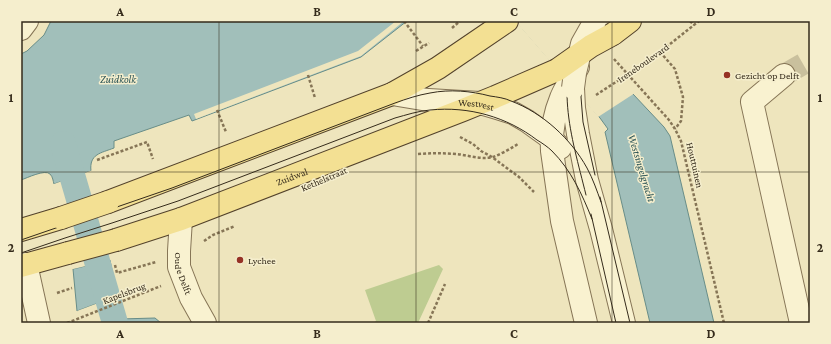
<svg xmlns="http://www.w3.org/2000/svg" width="831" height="344" viewBox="0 0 831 344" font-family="'Crimson Pro',serif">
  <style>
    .green { fill: #becc91 }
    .water { fill: #a1bfba; stroke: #688d88 }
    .pier { fill: #eee5bd }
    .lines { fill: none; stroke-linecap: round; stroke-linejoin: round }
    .canal { stroke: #a1bfba; stroke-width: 26 }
    .minor-tunnel { stroke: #c9c09d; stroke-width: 22; stroke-dasharray: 22 11; stroke-linecap: butt }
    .minor-casing { stroke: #867556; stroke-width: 24 }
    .major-casing { stroke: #53422b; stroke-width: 24 }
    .path { stroke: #867556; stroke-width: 2.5; stroke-dasharray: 3 2; stroke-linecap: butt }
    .minor { stroke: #f9f2d0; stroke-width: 22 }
    .major { stroke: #f3e093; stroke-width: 22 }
    .tram { stroke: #352b1b; stroke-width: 1 }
    .minor-bridge-casing { stroke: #867556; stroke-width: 24; stroke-linecap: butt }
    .major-bridge-casing { stroke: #53422b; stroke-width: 24; stroke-linecap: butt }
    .path-bridge { stroke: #867556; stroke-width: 2.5; stroke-dasharray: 3 2; stroke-linecap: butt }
    .minor-bridge { stroke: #f9f2d0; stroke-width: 22 }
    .major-bridge { stroke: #f3e093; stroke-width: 22 }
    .grid { fill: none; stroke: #352b1b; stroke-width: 1; stroke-opacity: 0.55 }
    .poi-dot { fill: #963225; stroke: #f5eecd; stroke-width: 1.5 }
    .labels { text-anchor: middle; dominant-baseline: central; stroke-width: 3; stroke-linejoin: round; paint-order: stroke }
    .street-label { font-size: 10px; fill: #352b1b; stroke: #f5eecd }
    .poi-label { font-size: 10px; fill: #352b1b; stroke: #f5eecd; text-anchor: start }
    .water-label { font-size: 11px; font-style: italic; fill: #2a5355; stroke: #f5eecd }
    .neatline { fill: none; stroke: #352b1b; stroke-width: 1.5 }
    .grid-label { font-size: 13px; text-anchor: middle; font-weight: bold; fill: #352b1b }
  </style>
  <rect width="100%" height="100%" fill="#eee5bd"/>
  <!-- green -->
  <path class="green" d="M439 265 443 269 418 323H373L376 321 365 290Z"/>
  <!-- water -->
  <g class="water">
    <path d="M51 21H407L361 57 192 121 189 115 114 141V148C101 153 89 154 91 171L54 184C53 181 53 177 50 174 45 169 27 178 21 180V54L27 51 44 35Z"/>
    <path d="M516 21 633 94 664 127 670 136 714 323H650L605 132 608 129 600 118Z"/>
    <path d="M110 260 117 296 77 311 73 269Z"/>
    <path d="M155 318 161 323H112L120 319Z"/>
  </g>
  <!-- pier -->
  <g class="pier">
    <path d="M396 21H404L361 56 196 119 194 114 358 51Z"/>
    <path d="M515 21H570L635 93 598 117Z"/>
    <path d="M93 170 91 173 54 186V184Z"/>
    <path d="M109 258 111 260 73 269 72 267Z"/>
    <path d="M117 296V298L78 313 77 311Z"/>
  </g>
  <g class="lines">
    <!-- canal -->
    <path class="canal" d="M63 144 115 323"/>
    <!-- minor-tunnel -->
    <path class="minor-tunnel" d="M784 75 810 60"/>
    <!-- minor casing -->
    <g class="minor-casing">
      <g id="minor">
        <path d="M21 29 27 21"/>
        <path d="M578 67C575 73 571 78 568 84 566 88 563 93 561 98 554 115 551 133 552 151L562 221 586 323"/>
        <path d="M784 75 752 102 801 323"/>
        <path d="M573 88 574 108 578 134 587 180 601 229 624 323"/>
        <path id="s1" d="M392 94 428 100 480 103 497 108 513 113 527 121 552 139 560 148"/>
        <path id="s2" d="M181 219 179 251V267L191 298 205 323"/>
        <path d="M26 264 39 323"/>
      </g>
    </g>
    <!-- major casing -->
    <g class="major-casing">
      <g id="major">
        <path d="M613 34 630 21"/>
        <path d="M108 202 392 94 438 68 507 21"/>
        <path d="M21 230 61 218"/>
        <path id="s3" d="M116 240 181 219 463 110 495 97 557 70"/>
        <path d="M21 266 68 253"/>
      </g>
    </g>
    <!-- path -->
    <g class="path">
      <path d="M404 21 423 46"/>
      <path d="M690 21 694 25"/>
      <path d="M452 28 460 21"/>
      <path d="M416 51 429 43"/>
      <path d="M660 52 675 69 683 97 681 121 675 129"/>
      <path d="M614 59 669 120 675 129 681 141 724 323"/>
      <path d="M642 65 660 52 699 21"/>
      <path d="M308 75 315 98"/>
      <path d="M217 110 226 132"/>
      <path d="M460 137 473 144 481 151 492 157 519 177 534 192"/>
      <path d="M418 154C431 153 443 153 456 154 468 155 480 160 493 157 501 154 510 149 518 144"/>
      <path d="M97 160 147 142 153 159"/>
      <path d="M204 241 213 235 235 226"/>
      <path d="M115 265 117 273 156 262"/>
      <path d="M57 293 72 288"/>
      <path d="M67 323 161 286"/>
      <path d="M428 323 445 284"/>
    </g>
    <!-- minor -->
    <use href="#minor" class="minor"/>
    <!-- major -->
    <use href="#major" class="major"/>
    <!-- tram -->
    <g class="tram">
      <path d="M595 175 583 122 581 97 585 63 596 33 603 21"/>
      <path d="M586 195C571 134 552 80 586 21"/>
      <path d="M600 197 630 323"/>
      <path d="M591 214 616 323"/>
      <path d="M21 240 172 188 395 103C406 99 418 95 430 93 450 89 471 91 490 96 497 97 505 98 511 101 543 113 571 139 587 168 593 179 597 191 601 202"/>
      <path d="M21 253 65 238 112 223 178 201 395 118C406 115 418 111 430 110 469 106 507 117 537 140 542 143 548 147 552 151 571 170 582 194 592 219"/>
    </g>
    <!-- minor-bridge casing -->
    <g class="minor-bridge-casing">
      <path id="minor-bridge" d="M573 88 575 73 582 44 595 21"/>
    </g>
    <!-- major-bridge casing -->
    <g class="major-bridge-casing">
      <g id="major-bridge">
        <path d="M557 70 591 46 613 34"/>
        <path d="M61 218 108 202"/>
        <path d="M68 253 116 240"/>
      </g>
    </g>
    <!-- path-bridge -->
    <path class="path-bridge" d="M596 95 642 65"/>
    <!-- minor-bridge -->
    <use href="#minor-bridge" class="minor-bridge"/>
    <!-- major-bridge -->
    <use href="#major-bridge" class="major-bridge"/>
  </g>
  <!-- grid -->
  <path class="grid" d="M219 21V323M416 21V323M612 21V323M21 172H810"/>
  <!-- markers -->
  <g class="poi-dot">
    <circle cx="727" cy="75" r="4"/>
    <circle cx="240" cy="260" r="4"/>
  </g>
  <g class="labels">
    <!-- street labels -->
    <g class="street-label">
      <text transform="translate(643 63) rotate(-35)">Ireneboulevard</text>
      <text stroke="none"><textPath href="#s1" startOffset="85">Westvest</textPath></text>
      <text transform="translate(695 165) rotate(77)">Houttuinen</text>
      <text stroke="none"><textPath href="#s3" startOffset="187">Zuidwal</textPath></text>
      <text transform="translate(324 179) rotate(-23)">Kethelstraat</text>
      <text stroke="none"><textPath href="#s2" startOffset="55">Oude Delft</textPath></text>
      <text transform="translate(124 293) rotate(-21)">Kapelsbrug</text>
    </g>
    <!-- poi labels -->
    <g class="poi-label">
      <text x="735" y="75">Gezicht op Delft</text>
      <text x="248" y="260">Lychee</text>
    </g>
    <!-- water labels -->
    <g class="water-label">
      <text x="118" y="79">Zuidkolk</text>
      <text transform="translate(642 168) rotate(73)">Westsingelgracht</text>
    </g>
  </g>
  <!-- border -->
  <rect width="831" height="344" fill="none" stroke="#f5eecd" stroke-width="44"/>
  <rect x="22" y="22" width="787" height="300" class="neatline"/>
  <g class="grid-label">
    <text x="120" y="16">A</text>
    <text x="317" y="16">B</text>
    <text x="514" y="16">C</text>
    <text x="711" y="16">D</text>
    <text x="11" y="102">1</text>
    <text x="820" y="102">1</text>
    <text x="11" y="252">2</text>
    <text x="820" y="252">2</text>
    <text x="120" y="338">A</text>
    <text x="317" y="338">B</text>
    <text x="514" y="338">C</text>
    <text x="711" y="338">D</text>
  </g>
</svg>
